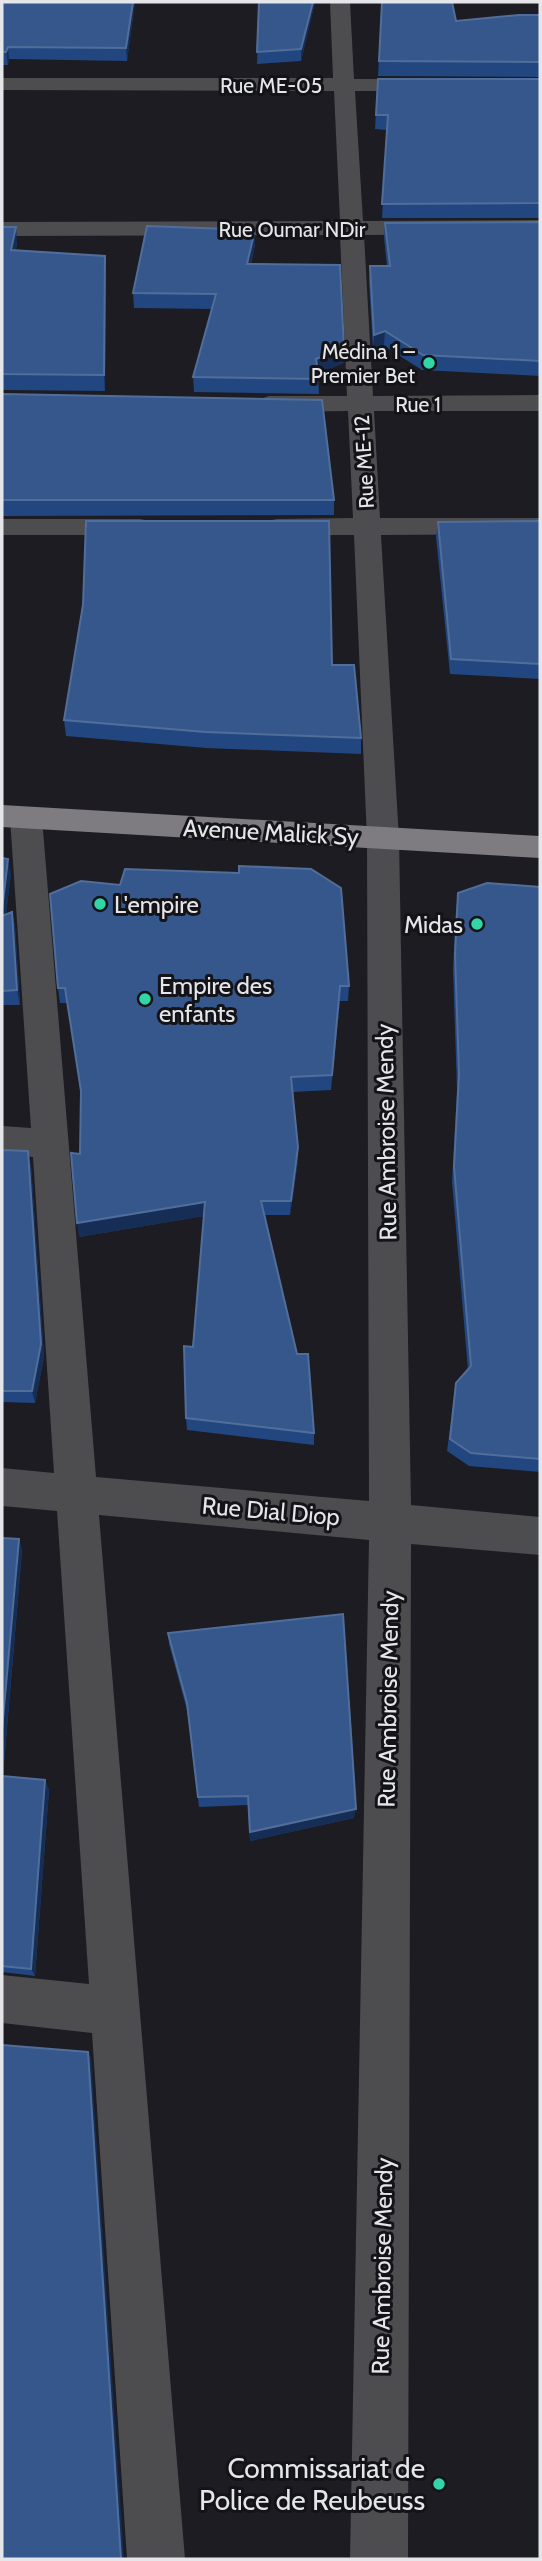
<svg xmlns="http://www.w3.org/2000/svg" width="542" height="2561" viewBox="0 0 542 2561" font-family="Cabin,sans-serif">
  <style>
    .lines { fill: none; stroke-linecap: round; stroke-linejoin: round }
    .minor { fill: #4d4c4f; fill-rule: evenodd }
    .major { fill: #7e7b81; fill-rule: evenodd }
    .wall { fill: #214680 }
    .shaded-wall { fill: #162e56 }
    .building { fill: #36578b; stroke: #516e9a; stroke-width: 2 }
    .poi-dot { fill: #33d4a8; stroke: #131318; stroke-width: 2.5 }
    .labels { text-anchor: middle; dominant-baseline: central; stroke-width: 6; stroke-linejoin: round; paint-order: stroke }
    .far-street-label { font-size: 21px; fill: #e5e6e9; stroke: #131318 }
    .far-poi-label { font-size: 21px; fill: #e5e6e9; stroke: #131318; text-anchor: end }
    .street-label { font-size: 24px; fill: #e5e6e9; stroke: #131318 }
    .poi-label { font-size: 24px; fill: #e5e6e9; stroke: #131318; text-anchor: start }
    .near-poi-label { font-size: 28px; fill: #e5e6e9; stroke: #131318; text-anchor: end }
  </style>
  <rect width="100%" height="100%" fill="#1c1c22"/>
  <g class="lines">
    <!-- minor -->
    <g class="minor">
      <path d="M330 2H350L354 79H430L437 81 440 85 437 89 430 91H355L363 221 540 220V234L364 235 373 396 540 395V411H374L380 518H540V534L381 535 399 839 411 1505 540 1517V1555L411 1544 408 2559H350L369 1540 99 1515 185 2559H127L92 2033 2 2023V1975L89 1984 57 1511 2 1506V1468L54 1473 33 1157 2 1154V1126L31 1128 10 818 15 810 26 807 37 810 42 818 96 1477 369 1501 367 839 354 535H277L267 533 263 527 267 521 277 519 353 518 348 411 269 412 260 409 256 404 260 399 269 396H347L340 235 2 236V222L340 221 334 91 2 90V78H333Z"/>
      <path d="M2 519H140L150 521 154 527 150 533 140 535H2Z"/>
    </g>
    <!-- major -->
    <path class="major" d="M2 805 540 836V858L2 827Z"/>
  </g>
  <!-- wall -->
  <g class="wall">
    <path d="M2 2H135L127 61 9 59 8 65H2Z"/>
    <path d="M259 2H315L301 61 257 64Z"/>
    <path d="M382 2 456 21 540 15V77L378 76Z"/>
    <path d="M378 79H540V218H382L387 130 375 129Z"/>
    <path d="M540 222V376L422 370 384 346 373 350 369 281 370 266H387L384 238 385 223Z"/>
    <path d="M2 227 17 242 16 250 106 271 105 391 2 390Z"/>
    <path d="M255 230V245L251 264 344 363 318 373 319 394 194 392 193 377 212 309 134 308 133 293Z"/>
    <path d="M2 394 334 500V515L2 516Z"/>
    <path d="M540 521V679L450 674 436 537 438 522Z"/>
    <path d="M332 665 361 738V754L206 748 66 736 64 720Z"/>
    <path d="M2 858 11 873 6 914 12 912 15 926 20 1005H2Z"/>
    <path d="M540 887V1472L469 1466 447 1451 456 1383 468 1370 452 1182 457 1090 453 970 456 909 458 893Z"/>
    <path d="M349 986 348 1001H340L331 1090 292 1092 298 1161 290 1215H265L314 1433V1445L187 1430 186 1418 204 1216 79 1237 81 1091 67 1003H60L58 988Z"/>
    <path d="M2 1150 31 1165 44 1357 35 1403 2 1402Z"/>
    <path d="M2 1538 19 1539 22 1551 3 1776 45 1780 49 1790 35 1976 2 1972V1974Z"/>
    <path d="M168 1633 354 1818 250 1841 248 1805 199 1807 188 1714 169 1644Z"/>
  </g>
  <!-- shaded-wall -->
  <g class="shaded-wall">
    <path d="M133 2H135L127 61 126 48Z"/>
    <path d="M313 2H315L301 61V49Z"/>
    <path d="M8 47 9 59 8 65 6 52Z"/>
    <path d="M16 227 17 242 13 265 11 250Z"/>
    <path d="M255 230V245L247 279V264Z"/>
    <path d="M105 256 106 271 105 391 104 375Z"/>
    <path d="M385 331 384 346 373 350 374 335Z"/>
    <path d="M344 348V363L316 374V359Z"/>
    <path d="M8 859 11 873 4 931 2 921V910Z"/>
    <path d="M12 912 15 926 20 1005 17 990Z"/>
    <path d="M340 986V1001L331 1090 332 1075Z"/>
    <path d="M298 1147V1161L290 1215 291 1201Z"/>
    <path d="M28 1151 31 1165 44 1357 35 1403 32 1391Z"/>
    <path d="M205 1202V1216L79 1237 77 1223Z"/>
    <path d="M19 1539 22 1551 2 1785V1730Z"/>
    <path d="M45 1780 49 1790 35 1976 31 1969Z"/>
    <path d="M356 1809 354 1818 250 1841V1832Z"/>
    <path d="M88 2052 91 2058 124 2559H121Z"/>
  </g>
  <!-- building -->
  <g class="building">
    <path d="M2 2H133L126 48 8 47 6 52H2Z"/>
    <path d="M259 2H313L301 49 257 52Z"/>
    <path d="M382 2H452L456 21 519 15H540V62L379 61Z"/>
    <path d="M378 79H540V203L382 204 388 115H376Z"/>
    <path d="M540 222V361L423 355 385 331 374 335 370 266H390L385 223Z"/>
    <path d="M147 226 255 230 247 264 340 265 344 348 316 359 319 379 193 377 216 294 133 293Z"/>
    <path d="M2 227H16L11 250 105 256 104 375 2 374Z"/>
    <path d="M2 394 322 400 334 500H2Z"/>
    <path d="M86 521H329L332 665H354L361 738 205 732 64 720 83 605Z"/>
    <path d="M540 521V664L451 659 438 522Z"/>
    <path d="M2 858 8 859 2 910Z"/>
    <path d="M239 866 311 869 341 888 349 986H340L332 1075 291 1077 298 1147 291 1201H261L297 1354H308L314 1433 186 1418 184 1346 193 1347 205 1202 77 1223 71 1153 80 1154 81 1091 65 988H58L50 894 81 881 120 885 125 869 239 873Z"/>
    <path d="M487 883 540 887V1459L471 1453 450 1439 456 1383 471 1366 454 1167 459 1074 455 954 458 893Z"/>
    <path d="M12 912 17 990 2 991V916Z"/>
    <path d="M2 1150 28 1151 41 1344 32 1391H2Z"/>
    <path d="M2 1538 19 1539 2 1730Z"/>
    <path d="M343 1614 356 1809 250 1832 248 1796 198 1797 187 1703 168 1633Z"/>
    <path d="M2 1776 45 1780 31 1969 2 1966Z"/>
    <path d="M2 2045 88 2052 121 2559H2Z"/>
  </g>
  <!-- markers -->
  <g class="poi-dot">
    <circle cx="429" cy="363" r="7"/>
    <circle cx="100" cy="904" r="7"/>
    <circle cx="477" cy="924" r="7"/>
    <circle cx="145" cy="999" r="7"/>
    <circle cx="439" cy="2484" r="7"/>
  </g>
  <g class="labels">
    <!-- far-street labels -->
    <g class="far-street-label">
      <text x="271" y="85">Rue ME-05</text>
      <text x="292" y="229">Rue Oumar NDir</text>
      <text x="418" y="404">Rue 1</text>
      <text transform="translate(364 462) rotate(-93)">Rue ME-12</text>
    </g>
    <!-- far-poi labels -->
    <g class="far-poi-label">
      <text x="415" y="351">Médina 1 –<tspan x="415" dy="24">Premier Bet</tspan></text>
    </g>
    <!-- street labels -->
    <g class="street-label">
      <text transform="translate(271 832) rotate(3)">Avenue Malick Sy</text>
      <text transform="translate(386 1132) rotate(-91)">Rue Ambroise Mendy</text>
      <text transform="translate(271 1511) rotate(5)">Rue Dial Diop</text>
      <text transform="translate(388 1699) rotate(-89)">Rue Ambroise Mendy</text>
      <text transform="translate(382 2266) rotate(-89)">Rue Ambroise Mendy</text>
    </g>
    <!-- poi labels -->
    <g class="poi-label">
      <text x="114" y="904">L'empire</text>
      <text x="463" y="924" text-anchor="end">Midas</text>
      <text x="159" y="985">Empire des<tspan x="159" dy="28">enfants</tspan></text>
    </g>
    <!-- near-poi labels -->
    <g class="near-poi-label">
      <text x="425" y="2468">Commissariat de<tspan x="425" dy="32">Police de Reubeuss</tspan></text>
    </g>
  </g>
  <!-- border -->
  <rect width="542" height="2561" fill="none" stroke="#e5e6e9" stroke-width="7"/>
</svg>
